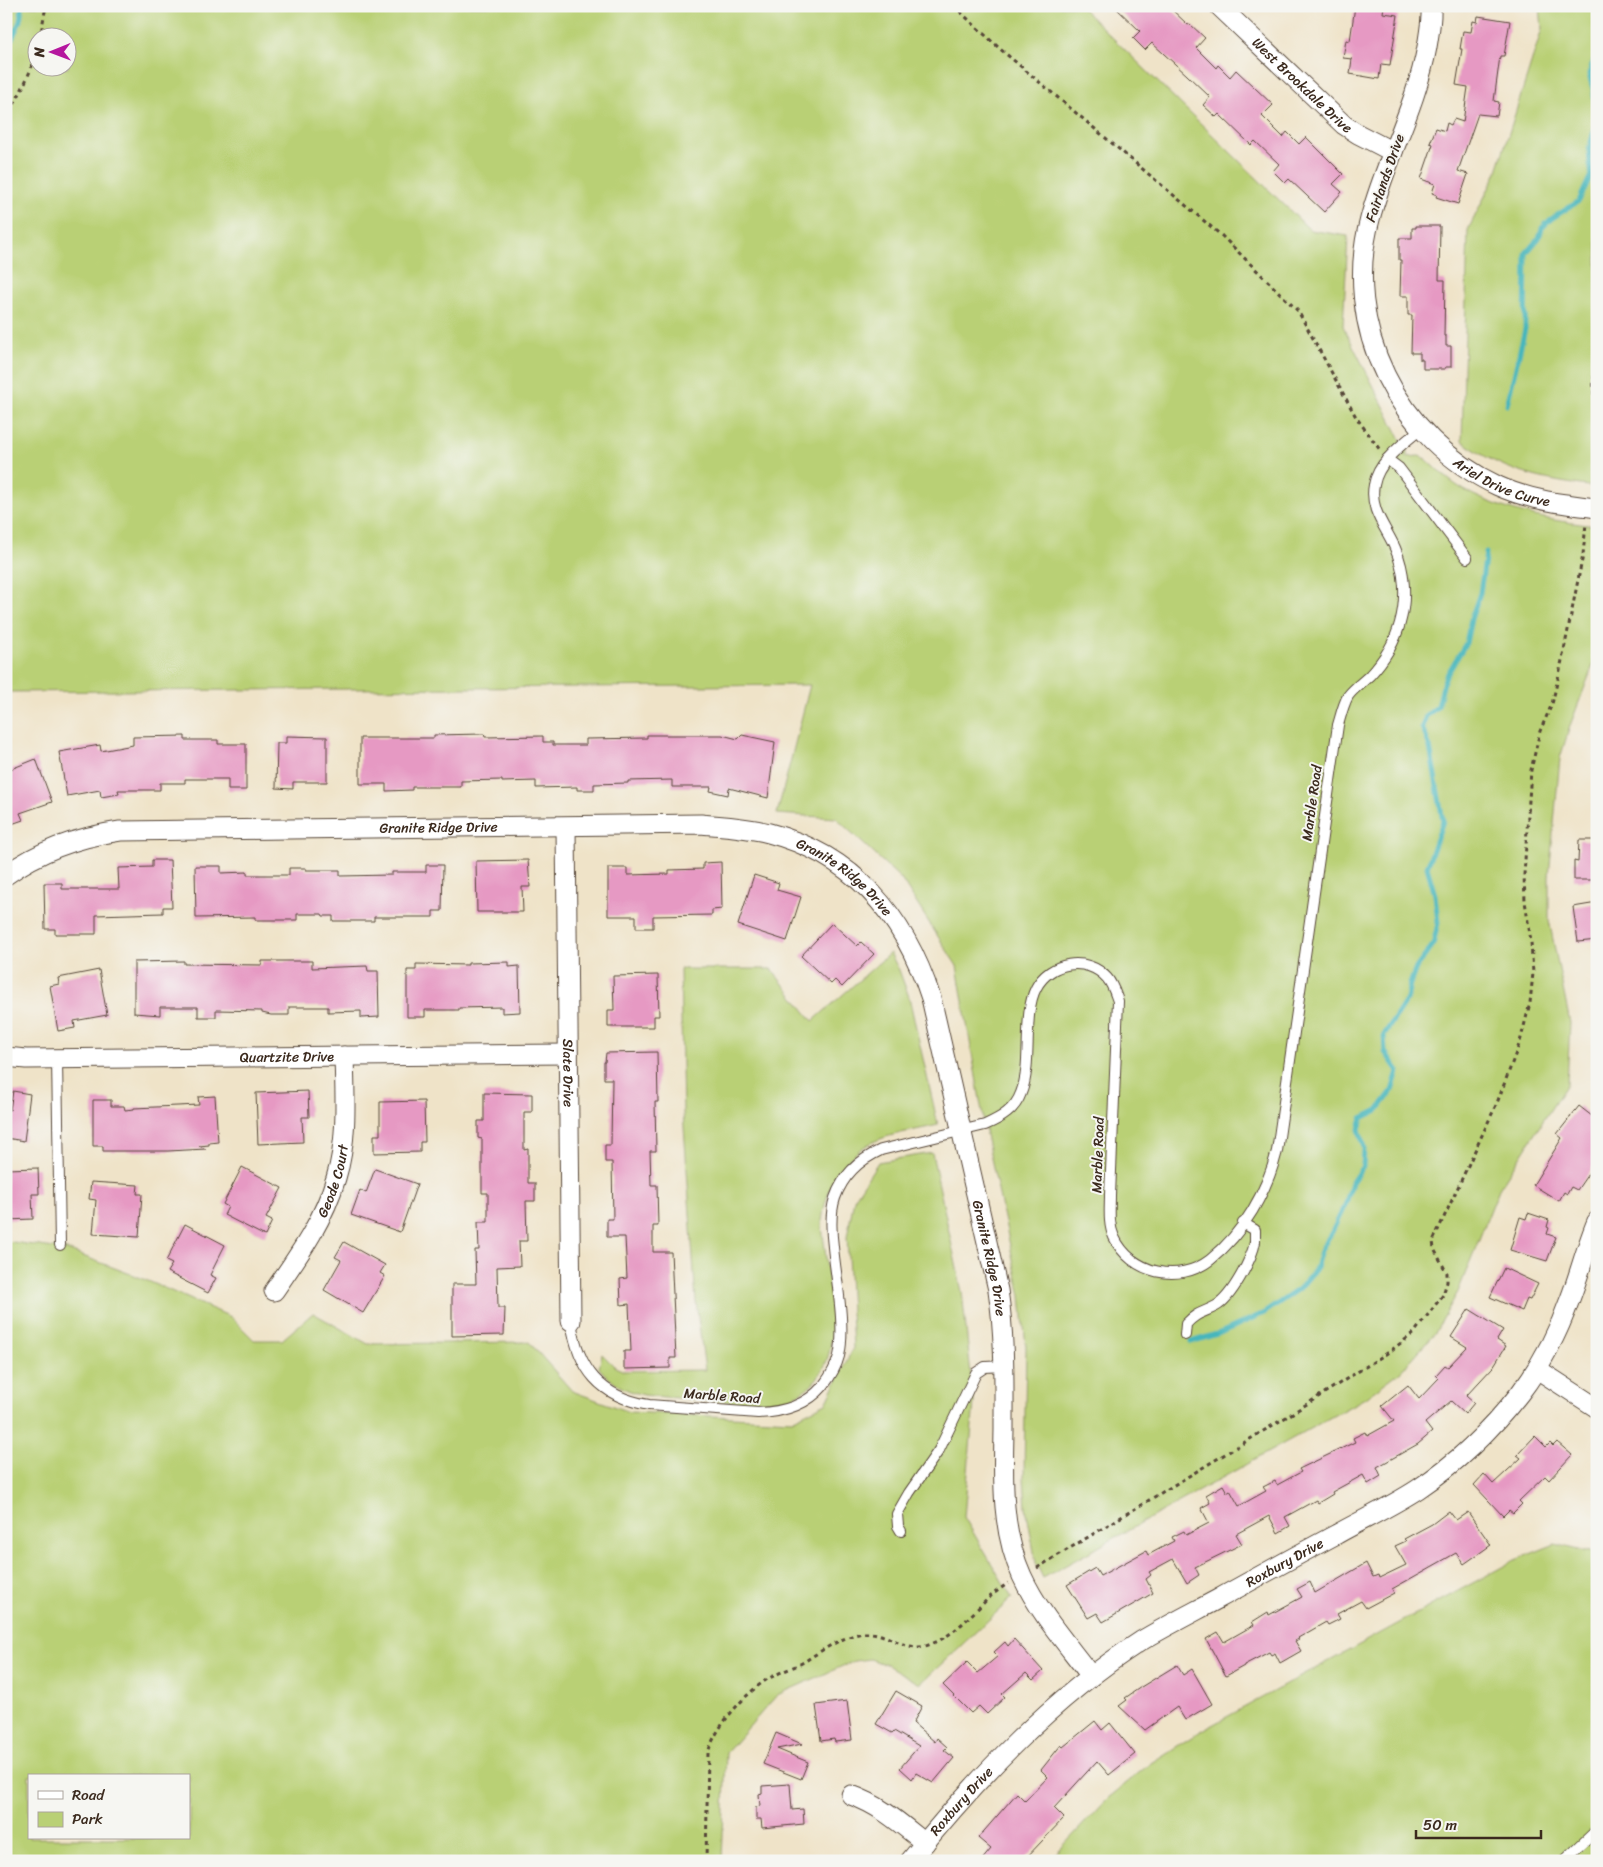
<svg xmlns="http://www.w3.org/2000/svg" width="1603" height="1867" viewBox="0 0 1603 1867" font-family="Sriracha,sans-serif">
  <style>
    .green { fill: #b9d075; stroke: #7a7d4a; fill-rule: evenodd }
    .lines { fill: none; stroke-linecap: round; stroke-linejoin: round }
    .stream { stroke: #46b6bc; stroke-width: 5 }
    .building { fill: #e699c3 }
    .lane-casing { stroke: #564638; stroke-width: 12 }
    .street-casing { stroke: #564638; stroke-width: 21 }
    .path { stroke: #564638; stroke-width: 3; stroke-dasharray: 4 4; stroke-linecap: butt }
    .lane { stroke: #fff; stroke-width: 10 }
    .street { stroke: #fff; stroke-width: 19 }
    .labels { text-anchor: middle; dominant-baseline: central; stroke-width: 4; stroke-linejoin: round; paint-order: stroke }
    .street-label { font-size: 14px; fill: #3b2a1e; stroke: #f6f6f2 }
  </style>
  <rect width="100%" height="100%" fill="#f6f6f2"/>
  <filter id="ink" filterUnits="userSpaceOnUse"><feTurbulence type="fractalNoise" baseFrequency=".02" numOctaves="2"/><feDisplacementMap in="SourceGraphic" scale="10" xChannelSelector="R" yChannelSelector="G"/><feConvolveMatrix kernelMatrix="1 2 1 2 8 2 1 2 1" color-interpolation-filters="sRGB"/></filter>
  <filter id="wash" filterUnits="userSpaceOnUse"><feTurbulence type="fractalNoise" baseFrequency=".0096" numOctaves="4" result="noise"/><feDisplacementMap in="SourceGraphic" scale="20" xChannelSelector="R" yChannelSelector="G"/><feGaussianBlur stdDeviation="1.12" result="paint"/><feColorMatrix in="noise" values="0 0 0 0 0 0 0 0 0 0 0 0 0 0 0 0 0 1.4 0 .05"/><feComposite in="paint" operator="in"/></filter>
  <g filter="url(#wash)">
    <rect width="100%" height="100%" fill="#efe3c8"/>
    <!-- green -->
    <g class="green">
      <path d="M6 6H1080L1310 230 1348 236 1343 326 1408 454 1405 457 1419 456 1426 459C1438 470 1451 483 1466 491 1507 513 1551 521 1597 526V655L1571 723 1560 758 1549 876V920L1570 1023 1567 1084 1499 1189 1458 1292 1435 1333 1401 1371 1365 1398 1043 1578 1036 1563 1026 1508 1024 1478 1026 1347 1021 1296 986 1135 957 966 901 879 836 818 777 814 810 685 6 692ZM38 38H68V68H38Z"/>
      <path d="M1540 6H1597V487C1545 481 1504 473 1462 441L1468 230 1496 174 1542 29Z"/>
      <path d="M890 953 899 970 909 997 938 1125C911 1132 877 1134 856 1153 836 1170 824 1196 822 1223 822 1231 824 1241 825 1249 831 1312 853 1388 769 1404 757 1406 743 1403 731 1402 702 1400 673 1398 644 1395 623 1390 613 1384 599 1368L602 1354 615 1367 624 1371 705 1370 696 1302 683 1112 680 969H771L813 1021Z"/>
      <path d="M932 1153 962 1292 974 1402 964 1517 1012 1598 920 1684 887 1665 870 1659 854 1661 777 1695 726 1753 722 1861H6V1241L67 1250 141 1278 231 1317 254 1340H282L313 1313 368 1344 529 1342 572 1391 629 1412 792 1420 826 1403 853 1348 847 1237 854 1199 878 1162ZM29 1776H189V1838H29Z"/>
      <path d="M1555 1544 1583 1551 1597 1550V1861H1049L1107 1799 1151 1763 1201 1731 1515 1560Z"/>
    </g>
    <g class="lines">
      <!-- stream -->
      <g class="stream">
        <path d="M6 52 20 21 22 6"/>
        <path d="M1507 405 1525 329 1526 253 1539 238 1542 228 1551 219 1579 201 1591 175 1589 150 1596 124 1594 92 1589 74 1597 53"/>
        <path d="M1191 1342 1220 1333 1264 1313 1299 1289 1315 1270 1322 1248 1332 1232 1346 1203 1352 1182 1363 1166 1364 1148 1359 1129 1362 1118 1378 1110 1392 1091 1398 1071 1385 1052 1384 1035 1407 999 1410 984 1416 968 1433 945 1438 923 1435 895 1427 867 1443 821 1430 747 1422 727 1426 716 1438 706 1445 678 1466 643 1471 619 1480 593 1486 553"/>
      </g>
    </g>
    <g id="blocks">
      <!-- building -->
      <g class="building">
        <path d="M1114 6H1168L1188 25 1190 24 1205 38 1196 48 1216 68 1218 65 1230 77 1236 70 1273 105 1262 116 1283 137 1287 132 1299 144 1306 137 1343 174 1333 184 1342 192 1324 212 1289 179 1285 183 1273 171 1279 164 1255 141 1251 145 1219 114 1216 117 1203 105 1210 97 1187 75 1152 43 1145 50 1133 38 1140 31Z"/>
        <path d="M1355 6H1384L1383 13 1398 15 1390 65 1381 64 1379 79 1350 74 1352 59 1343 58 1346 40 1350 41Z"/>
        <path d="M1478 16 1510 21 1504 56H1500L1494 101 1499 102 1497 116 1478 114 1458 171 1468 174 1458 204 1436 197 1437 195 1432 193 1435 184 1421 179 1433 144 1430 143 1436 128 1445 131 1447 123 1451 125 1454 119 1463 122 1468 87 1456 85 1462 49H1460L1463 31 1471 32 1473 21 1477 22Z"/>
        <path d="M1416 226H1440L1439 280H1445L1444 336H1446V346H1451V367H1445V369H1423V360H1420V353H1411L1412 315H1408V296H1400L1401 260H1399V238H1412V228H1416Z"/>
        <path d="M484 734 485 737 543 736V742H553V745H586V739L647 738V735H722L738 739 742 735 775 742 768 798 729 788 728 795 710 791 711 787H672V780L628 781V783L594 784V790H577V787L536 788V781L502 782V780L461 781V787H412V790L386 791V784H360V738H434V735Z"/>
        <path d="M185 736V740H218V744H246V790H228V779H185V783H160V790H118L119 794 101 797 100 790 67 796 59 752 100 745 101 751 133 745V737Z"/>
        <path d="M286 736 327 737V782H293V789L276 788 277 743H286Z"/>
        <path d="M36 759 52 802 20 813 23 820 6 826V771Z"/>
        <path d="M1579 840H1597V880H1574V861L1578 862Z"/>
        <path d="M152 860H170L172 907H163V913L96 915V934H55V929H45L44 883H62V889H119L118 868 152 867Z"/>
        <path d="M528 860 530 887H522L523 912H477L476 861Z"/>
        <path d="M721 862 722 909 712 910V915L653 916V928H636V916H608V868H627V875L669 874V870L703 869V863Z"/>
        <path d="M426 865H443L442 911H433V917H374V921H333V916H323L322 914H297V920H255V917L196 918 195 866H221V873L247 872V875H289V868H306V870H340V876L392 875V872H426Z"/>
        <path d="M754 875 779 883 777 890 801 897 787 941 738 925Z"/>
        <path d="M1597 903V940L1578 942 1573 907Z"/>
        <path d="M832 923 857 946 861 942 874 954 842 987 835 980 831 984 801 956Z"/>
        <path d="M184 961V964L262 965V961H312V968L367 966 368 971H378L379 1017 361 1018V1011L328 1012V1007H289V1015H271L262 1013V1011L216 1010V1017H198V1007H160V1015L134 1013V962Z"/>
        <path d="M509 962V967L519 966 520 1012 502 1013V1007L459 1008V1010H425V1017H407V970H416V964L468 965V963Z"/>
        <path d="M99 970 107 1015 74 1021 75 1028 58 1031 50 986 59 984 58 978Z"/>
        <path d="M658 975 659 1016H654V1027H608V1010H614L613 976Z"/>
        <path d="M657 1052 658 1102H655L656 1151H650L651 1185H657L658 1226H653V1252H671L676 1358H670V1368L624 1369V1351H631L629 1304 621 1305 620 1279 627 1278 625 1237H607V1219H613L612 1162H605V1145H611L612 1079H604V1062H605L606 1053Z"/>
        <path d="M13 1091 30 1094 24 1141 6 1138V1109L10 1110Z"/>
        <path d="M308 1091 309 1117H302L303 1142 258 1144 256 1093Z"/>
        <path d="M484 1093 532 1094V1112H524V1150L528 1149V1183H535V1201H526L527 1241H519L520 1266 497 1267 498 1308H505L504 1335 452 1336V1284H476L475 1250H479L478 1222H488V1193H482V1139L478 1138V1121H484Z"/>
        <path d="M215 1096 218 1142 209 1143V1145L199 1146 206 1149 168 1151H103V1146H93V1100H111V1106H124L125 1110 134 1109V1108L199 1105 198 1097Z"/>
        <path d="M424 1101 425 1142H420V1152L374 1153V1135H380V1102Z"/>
        <path d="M1579 1106 1597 1120V1161L1577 1190 1571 1187 1567 1194 1564 1192 1559 1201 1533 1185 1562 1138 1557 1134Z"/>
        <path d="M242 1167 282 1188 266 1218 272 1221 265 1236 224 1215 228 1207 223 1204Z"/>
        <path d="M38 1168 39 1194H32L33 1219 6 1220V1169Z"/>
        <path d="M375 1169 417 1184 400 1232 351 1215 360 1190 366 1193Z"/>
        <path d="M91 1182 138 1185 137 1194H142L139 1237 93 1234 96 1200 89 1199Z"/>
        <path d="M1528 1213 1549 1220 1547 1227 1549 1228 1547 1234 1556 1237 1547 1261 1510 1250 1520 1217 1526 1219Z"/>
        <path d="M185 1224 225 1245 210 1275 216 1278 208 1293 167 1272 172 1264 166 1261Z"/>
        <path d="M344 1242 385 1265 380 1273 385 1276 363 1313 324 1290 341 1260 335 1257Z"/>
        <path d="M1504 1268 1538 1284 1530 1300 1527 1299 1522 1311 1490 1297Z"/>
        <path d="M1469 1309 1503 1330 1497 1340 1506 1346 1493 1367 1466 1396 1474 1403 1465 1414 1451 1401 1425 1423 1432 1432 1418 1444 1377 1467 1381 1476 1368 1484 1363 1475 1332 1492 1333 1494 1318 1503 1316 1500 1285 1517 1290 1526 1278 1533 1269 1516 1236 1534 1242 1544 1195 1567 1199 1575 1187 1583 1173 1559 1149 1572 1151 1575 1146 1579 1153 1593 1103 1622 1097 1613 1088 1618 1067 1585 1095 1568 1100 1576 1146 1551 1148 1555 1174 1541 1172 1537 1184 1531 1186 1535 1209 1523 1201 1508 1210 1503 1206 1495 1223 1485 1227 1492 1230 1490 1239 1506 1266 1491 1263 1487 1275 1481 1277 1485 1301 1472 1299 1469 1355 1442 1353 1438 1365 1432 1367 1436 1394 1421 1382 1406 1408 1385 1419 1399 1439 1378 1436 1375 1445 1365 1448 1367 1467 1347 1451 1337Z"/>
        <path d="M1535 1436 1546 1447 1550 1443 1553 1446 1557 1442 1572 1455 1549 1480 1545 1476 1519 1501 1522 1504 1513 1513 1509 1510 1503 1516 1474 1485 1484 1474 1493 1484 1521 1458 1517 1455Z"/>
        <path d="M1449 1511 1456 1520 1468 1512 1491 1545 1464 1564 1456 1553 1392 1589 1394 1593 1366 1608 1361 1601 1337 1614 1340 1619 1328 1625 1326 1622 1298 1638 1299 1639 1295 1641 1301 1651 1280 1663 1275 1653 1271 1655 1269 1652 1244 1665V1666L1226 1676 1206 1639 1218 1632 1224 1642 1254 1625 1252 1622 1268 1612 1269 1615 1302 1597 1297 1589 1310 1582 1315 1593 1366 1563 1373 1577 1378 1575 1379 1578 1406 1565 1395 1546 1406 1541 1404 1539 1432 1524Z"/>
        <path d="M1014 1639 1043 1671 1033 1680 1026 1673 1002 1694 1005 1697 987 1714 979 1706 971 1713 943 1685 967 1662 978 1673 998 1656 994 1652 1005 1642 1008 1646Z"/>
        <path d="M1177 1665 1183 1675 1192 1669 1212 1704 1185 1720 1177 1707 1145 1730 1119 1706 1127 1700 1125 1698 1141 1687Z"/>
        <path d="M896 1691 922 1706 913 1723 935 1742 937 1738 947 1747 944 1750 954 1758 933 1783 916 1773 912 1779 900 1768 919 1746 894 1731 892 1733 876 1724Z"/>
        <path d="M847 1701 852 1740 835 1742 834 1739 821 1741 816 1705Z"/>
        <path d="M1095 1721 1102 1730 1110 1723 1135 1754 1109 1775 1097 1761 1054 1808 1064 1818 1023 1861H981L991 1849 978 1838 1017 1793 1025 1801 1048 1777 1041 1770 1061 1745 1063 1747Z"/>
        <path d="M776 1733 802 1744 777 1749 808 1762 801 1779 763 1764Z"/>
        <path d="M790 1784 792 1810 803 1809 804 1824 762 1828 761 1819H756V1807L760 1806 759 1794 762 1793V1786Z"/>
      </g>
    </g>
  </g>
  <g filter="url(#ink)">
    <use href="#blocks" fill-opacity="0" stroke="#564638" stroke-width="1"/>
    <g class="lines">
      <!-- lane casing -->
      <g class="lane-casing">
        <g id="lane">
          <path d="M1387 459 1399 468 1467 558"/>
          <path d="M57 1059 60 1245"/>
          <path d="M571 1321C578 1369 600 1397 649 1405L758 1413C783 1412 806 1406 823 1386 830 1377 836 1368 839 1356 846 1326 836 1279 833 1247 831 1231 830 1213 835 1198 843 1175 859 1160 881 1150L985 1125C1001 1118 1015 1110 1021 1093 1033 1063 1022 1015 1036 988 1049 962 1087 955 1107 978 1113 985 1115 993 1118 1001L1110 1195C1110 1209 1108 1224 1114 1237 1131 1274 1179 1284 1210 1260 1244 1233 1267 1191 1277 1151L1338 725C1341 715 1343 705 1348 696 1354 688 1363 682 1370 675 1384 660 1395 642 1400 623 1407 598 1405 571 1395 548 1386 527 1369 510 1374 485 1378 461 1404 443 1422 428"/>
          <path d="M1185 1335 1186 1324C1197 1312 1203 1313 1216 1306 1231 1298 1252 1259 1255 1242 1255 1239 1255 1234 1255 1230L1243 1223"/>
          <path d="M901 1531 898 1526 897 1514 909 1493 939 1450 976 1373 985 1367 1004 1366"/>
          <path d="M1564 1861 1597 1830"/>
        </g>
      </g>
      <!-- street casing -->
      <g class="street-casing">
        <g id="street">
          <path id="s1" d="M1219 6 1344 125 1358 134 1393 152"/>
          <path id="s2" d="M1431 6C1432 20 1429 34 1427 47 1416 107 1385 161 1370 219 1341 327 1398 439 1498 486 1529 500 1563 504 1597 508"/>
          <path id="s3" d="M566 827 571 1321"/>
          <path id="s4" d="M6 875C40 850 79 837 120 831L701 824C724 826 747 827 769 833 854 855 905 917 931 998L998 1290C1005 1336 1004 1383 1004 1430 1003 1479 1001 1530 1022 1576 1039 1613 1067 1644 1091 1676"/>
          <path id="s5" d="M6 1057 26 1059 568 1054"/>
          <path id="s6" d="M274 1291C299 1255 324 1220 336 1178 348 1139 345 1096 344 1056"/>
          <path d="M1537 1369 1597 1408"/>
          <path d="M851 1795C880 1805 901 1824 925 1843"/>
          <path id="s7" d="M910 1861C977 1778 1051 1699 1141 1641 1166 1626 1192 1613 1218 1599 1258 1577 1297 1555 1337 1534 1364 1519 1392 1506 1418 1489 1457 1463 1491 1430 1520 1393 1542 1364 1558 1333 1570 1299 1580 1273 1586 1247 1597 1221"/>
        </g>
      </g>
      <!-- path -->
      <g class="path">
        <path d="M954 6 999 48 1222 236 1298 311 1356 417 1380 450"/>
        <path d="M40 38 46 6"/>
        <path d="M6 118C20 95 30 74 38 49"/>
        <path d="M1597 351 1593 386 1597 421"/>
        <path d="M1037 1568 1288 1416 1389 1352 1414 1333 1443 1295 1447 1282V1273L1434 1249 1433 1241 1497 1103 1520 1042 1530 1003 1533 973 1531 942 1525 901 1524 875 1531 770 1540 731 1552 704 1560 670 1583 555 1586 523"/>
        <path d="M706 1861 708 1753C715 1727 744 1695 766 1680 779 1672 794 1668 807 1660 822 1650 847 1634 865 1633 889 1631 906 1655 931 1644 955 1635 971 1614 990 1597 995 1592 1002 1588 1008 1583"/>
      </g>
      <!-- lane -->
      <use href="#lane" class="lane"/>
      <!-- street -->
      <use href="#street" class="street"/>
    </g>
  </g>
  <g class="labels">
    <!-- street labels -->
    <g class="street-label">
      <text stroke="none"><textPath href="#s1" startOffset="115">West Brookdale Drive</textPath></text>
      <text transform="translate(1385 178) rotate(-71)">Fairlands Drive</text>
      <text stroke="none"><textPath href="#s2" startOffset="546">Ariel Drive Curve</textPath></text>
      <text transform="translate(1312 803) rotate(-82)">Marble Road</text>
      <text stroke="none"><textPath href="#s4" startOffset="442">Granite Ridge Drive</textPath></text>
      <text stroke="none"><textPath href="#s4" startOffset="862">Granite Ridge Drive</textPath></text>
      <text stroke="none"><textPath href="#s5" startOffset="281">Quartzite Drive</textPath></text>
      <text stroke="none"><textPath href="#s3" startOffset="246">Slate Drive</textPath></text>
      <text transform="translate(1098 1155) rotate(-88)">Marble Road</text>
      <text stroke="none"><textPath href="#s6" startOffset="126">Geode Court</textPath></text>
      <text stroke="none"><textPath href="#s4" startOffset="1282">Granite Ridge Drive</textPath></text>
      <text transform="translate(722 1396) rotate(4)">Marble Road</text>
      <text stroke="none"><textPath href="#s7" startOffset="484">Roxbury Drive</textPath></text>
      <text stroke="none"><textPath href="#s7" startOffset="79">Roxbury Drive</textPath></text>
    </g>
  </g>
  <!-- margin -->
  <rect width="1603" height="1867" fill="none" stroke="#f6f6f2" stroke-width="25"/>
  <!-- legend -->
  <rect x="28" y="1774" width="162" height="65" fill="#f6f6f2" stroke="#aba49d"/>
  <rect x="38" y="1791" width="25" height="8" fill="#ffffff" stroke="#aba49d"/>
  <text x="72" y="1800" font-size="15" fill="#3b2a1e">Road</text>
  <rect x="38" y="1812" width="25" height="15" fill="#b9d075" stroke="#aba49d"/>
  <text x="72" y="1824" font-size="15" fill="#3b2a1e">Park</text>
  <!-- north arrow -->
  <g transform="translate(52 52) rotate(269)"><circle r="24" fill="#f6f6f2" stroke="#aba49d"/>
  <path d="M0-4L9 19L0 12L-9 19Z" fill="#b5179e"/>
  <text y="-8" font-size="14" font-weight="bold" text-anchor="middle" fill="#3b2a1e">N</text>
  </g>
  <!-- scale -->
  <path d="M1416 1830v8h125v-8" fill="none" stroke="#3b2a1e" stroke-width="2.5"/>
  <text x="1423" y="1830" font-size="15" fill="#3b2a1e" stroke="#f6f6f2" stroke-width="4" paint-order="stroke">50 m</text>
</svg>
